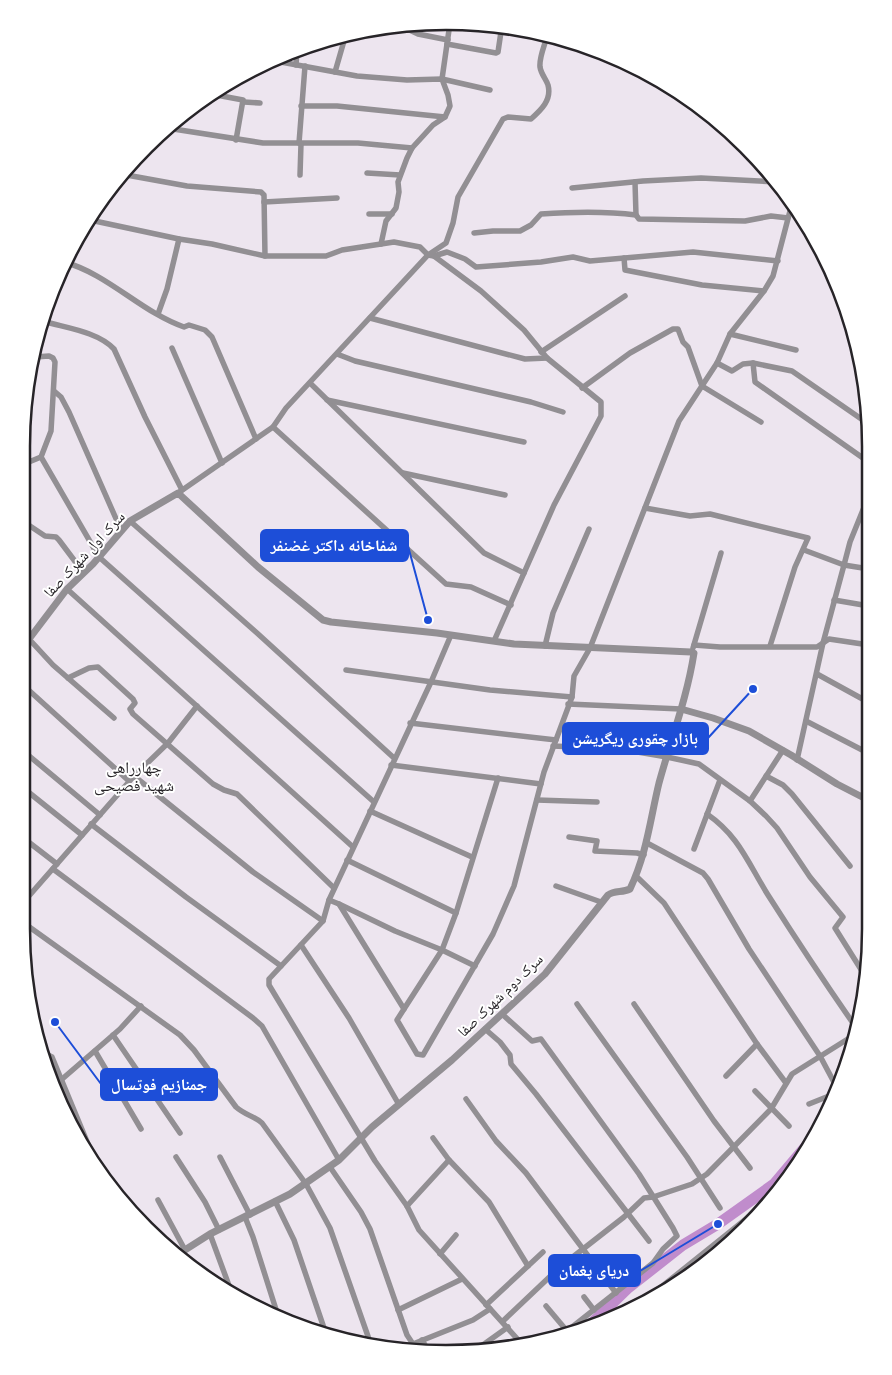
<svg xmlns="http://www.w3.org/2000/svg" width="892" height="1375" viewBox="0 0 892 1375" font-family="Ubuntu,'Noto Naskh Arabic',sans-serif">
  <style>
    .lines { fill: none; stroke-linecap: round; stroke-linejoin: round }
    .river { stroke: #c08ccc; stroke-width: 11 }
    .minor { stroke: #928f93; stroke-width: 5.5 }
    .tertiary { stroke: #928f93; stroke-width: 7 }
    .labels { text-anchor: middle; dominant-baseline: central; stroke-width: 4; stroke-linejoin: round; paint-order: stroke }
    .street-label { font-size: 15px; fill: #272428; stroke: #fff }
    .neighbourhood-label { font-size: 16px; fill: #272428; stroke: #fff }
    .rim { fill: none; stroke: #272428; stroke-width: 2.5 }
    .leader { fill: none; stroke: #1d4ed8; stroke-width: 2 }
    .callout-dot { fill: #1d4ed8; stroke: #fff; stroke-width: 2 }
    .callout { fill: #1d4ed8; stroke: #1d4ed8; stroke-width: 2 }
    .callout-label { font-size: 16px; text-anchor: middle; font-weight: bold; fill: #fff }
  </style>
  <rect width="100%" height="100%" fill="#ede5ef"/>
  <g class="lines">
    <!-- river -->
    <path class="river" d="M590 1325 627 1289 683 1245 718 1224 774 1184 812 1139"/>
    <!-- minor -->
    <g class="minor">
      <path d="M399 25 418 34 448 40"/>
      <path d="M447 44 496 53 498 52 502 25"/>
      <path d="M270 60 357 76 407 80 442 79 490 90"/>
      <path d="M296 65 297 50"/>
      <path d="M335 72 346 34"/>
      <path d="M211 94 243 100 236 140"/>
      <path d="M244 102 260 103"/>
      <path d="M301 106H337L445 117"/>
      <path d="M167 128 263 143H358L412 148"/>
      <path d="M299 143 305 66"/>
      <path d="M367 173 400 175"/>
      <path d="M121 174 187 186 261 192 264 195 265 256"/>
      <path d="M300 175 301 144"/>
      <path d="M635 182 636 215"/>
      <path d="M572 188 643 181 701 178 778 182"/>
      <path d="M264 202 337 198"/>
      <path d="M369 214H392"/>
      <path d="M90 220 179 239 212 244 265 256H326L342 250 394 242 420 247 428 255 434 256 447 252 465 259 476 267 541 262 573 257 590 261 693 252 778 261"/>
      <path d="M474 233 493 231H520L531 225 541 214C572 212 604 211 636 215L639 219 745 221 771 216 788 218"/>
      <path d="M381 244 386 221 396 208 399 192 398 182 407 158 412 148 423 136 433 125 445 117 450 106 448 95 442 79 450 23"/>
      <path d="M434 256 481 291 524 330 547 358 601 402V416L554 505 494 641"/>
      <path d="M624 258 625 270 702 285 764 291"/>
      <path d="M64 262C108 274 141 312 184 327L189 325 205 330 212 337 256 439"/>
      <path d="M158 314 167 289 179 239"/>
      <path d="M370 318 525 359 547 358"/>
      <path d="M46 322C67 328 98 332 114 349L145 417 182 490"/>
      <path d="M730 334 796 350"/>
      <path d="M172 348 222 463"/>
      <path d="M541 352 625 296"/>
      <path d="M337 354 355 361 531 402 563 412"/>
      <path d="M35 357 49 356 53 358 55 362 51 431 41 457"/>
      <path d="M717 363 732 371 743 364 753 363 792 371 870 425"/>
      <path d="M753 363 755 382 870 463"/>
      <path d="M310 383 484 553 524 573"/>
      <path d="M582 388 630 353 673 329H678L683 342 688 347 702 386 761 422"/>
      <path d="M54 391 61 397 69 412 121 530"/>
      <path d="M327 400 524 442"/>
      <path d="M273 427 446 584 471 587 511 605"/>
      <path d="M24 464 41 457 99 557 374 802"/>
      <path d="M403 473 505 495"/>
      <path d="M178 493 273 427 286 408 428 255 446 243 453 223 458 197 503 119 508 117 531 119C541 110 552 100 548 85 546 79 541 74 540 67 539 57 545 45 547 36"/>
      <path d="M645 508 690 516 710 514 808 538 795 567 770 646"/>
      <path d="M130 521 257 633 394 758"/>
      <path d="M24 522 45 536 56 537 59 540 83 572"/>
      <path d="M804 550 844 565 869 569"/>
      <path d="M67 589 353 847"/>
      <path d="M834 600 869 606"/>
      <path d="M23 630 32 635"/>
      <path d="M451 635 431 682 329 900 323 921 269 979V985L375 1161 407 1206 419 1230 521 1343"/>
      <path d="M29 639 53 665 114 718"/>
      <path d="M694 645 720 647H817L829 639 869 645"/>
      <path d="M545 646 553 613 589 529"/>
      <path d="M693 648 721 553"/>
      <path d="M346 670 490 690 572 697"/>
      <path d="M817 674 868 702"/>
      <path d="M68 678 89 668 98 667 133 699 135 703 130 709 133 714 213 784 224 790 237 794 334 888"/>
      <path d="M23 685 129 781"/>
      <path d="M568 704 681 709"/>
      <path d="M806 721 868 753"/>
      <path d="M410 723 556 740"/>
      <path d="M553 746 620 749 667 757 699 764 750 801 766 816 777 828 810 877 843 917 835 928 867 979"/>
      <path d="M22 750 100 815"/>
      <path d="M797 760 823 643 844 565 850 542 869 495"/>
      <path d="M391 765 541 784"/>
      <path d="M134 776 253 872 323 921"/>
      <path d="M766 776 783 785 792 794 850 866"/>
      <path d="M22 787 82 835"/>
      <path d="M537 800 597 802"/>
      <path d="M750 801 783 750"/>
      <path d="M370 811 472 857"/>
      <path d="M707 814C739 836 748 863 768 895 796 939 825 983 855 1026"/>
      <path d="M91 824 186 897 281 966"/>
      <path d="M22 837 57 864"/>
      <path d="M569 837 597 841 595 851 637 853 644 855"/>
      <path d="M647 843 703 873 708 879 749 949 820 1056 836 1086"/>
      <path d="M694 849 720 780"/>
      <path d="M347 860 456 913"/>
      <path d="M53 869 253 1018 262 1026 339 1160"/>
      <path d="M636 876 664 903 757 1044 786 1083"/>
      <path d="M556 886 601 902"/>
      <path d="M329 900 339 904 404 1009 397 1020 417 1054 423 1055 493 934 514 886 544 772 572 697 574 676 590 648 679 421 717 363 730 334 764 291 773 276 790 211 789 196"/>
      <path d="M339 904 395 931 442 950 475 966"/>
      <path d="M21 905 134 776 168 743 197 706"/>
      <path d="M21 921 180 1035 194 1050 236 1107C245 1115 254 1116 262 1123L306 1184 330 1228 370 1342"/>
      <path d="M301 945 349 1018 398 1103"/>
      <path d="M577 1004 687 1157 720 1208"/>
      <path d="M634 1004 714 1121 750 1168"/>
      <path d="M404 1009 442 950 456 913 498 778"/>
      <path d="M502 1014 532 1041 541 1039 639 1174 673 1228 677 1236 663 1249 653 1263 557 1339"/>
      <path d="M485 1029 500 1042 510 1055 511 1064 536 1094 649 1241"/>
      <path d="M113 1035 180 1133"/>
      <path d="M95 1051 141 1129"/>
      <path d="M42 1055H48L52 1057 100 1173"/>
      <path d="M726 1076 757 1044"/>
      <path d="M61 1080 120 1029 141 1006"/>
      <path d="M755 1091 789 1126"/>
      <path d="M466 1099 496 1141 526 1173 616 1293"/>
      <path d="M809 1104 834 1094"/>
      <path d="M433 1138 449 1160 489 1202 528 1266"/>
      <path d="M176 1157 205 1202 219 1230"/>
      <path d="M220 1157 250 1215"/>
      <path d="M330 1167 361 1212 370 1229 407 1335 413 1344 473 1320 490 1309"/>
      <path d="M158 1200 185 1250"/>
      <path d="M275 1201 294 1240 325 1331"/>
      <path d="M407 1206 449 1160"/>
      <path d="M245 1217 253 1237 279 1319"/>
      <path d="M210 1234 231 1291"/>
      <path d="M440 1254 456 1235"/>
      <path d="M584 1297 594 1310"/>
      <path d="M640 1304 756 1211 783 1183"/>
      <path d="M486 1305 543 1252"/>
      <path d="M546 1306 567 1331"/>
      <path d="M398 1310 462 1279"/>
      <path d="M503 1321 560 1267 624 1217 644 1198 653 1197 692 1184 707 1174 771 1109 792 1074 851 1037"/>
      <path d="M422 1340 429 1352"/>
      <path d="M480 1347 508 1327"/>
    </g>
    <!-- tertiary -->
    <g class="tertiary">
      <path d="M23 647 67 589 93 564 130 521 178 493 258 567 323 620 331 622 437 633 514 644 691 652 694 653C687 698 671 739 659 783 650 820 647 853 630 889 622 893 615 890 608 895L545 974 452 1060 372 1127 339 1160 290 1194 210 1234 177 1255"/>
      <path d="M681 709 713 718 749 731 791 755 837 784 868 800"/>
    </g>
  </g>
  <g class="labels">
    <!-- street labels -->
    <g class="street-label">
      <text transform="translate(84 554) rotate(-47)">سرک اول شهرک صفا</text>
      <text transform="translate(500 995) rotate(-44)">سرک دوم شهرک صفا</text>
    </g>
    <!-- neighbourhood labels -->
    <g class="neighbourhood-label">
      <text x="134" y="767">چهارراهی<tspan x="134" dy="18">شهید فصیحی</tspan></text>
    </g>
  </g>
  <!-- crop -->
  <path d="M0 0H892V1375H0ZM446 30H446A416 416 0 0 1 862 446V929A416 416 0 0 1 446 1345H446A416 416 0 0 1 30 929V446A416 416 0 0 1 446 30Z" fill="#fff" fill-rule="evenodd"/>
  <path class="rim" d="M446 30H446A416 416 0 0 1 862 446V929A416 416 0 0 1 446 1345H446A416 416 0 0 1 30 929V446A416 416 0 0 1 446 30Z"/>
  <!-- callouts -->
  <path class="leader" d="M428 620L408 546M753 689L708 738M55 1022L101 1084M718 1224L640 1271"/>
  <g class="callout-dot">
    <circle cx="428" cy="620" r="5"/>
    <circle cx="753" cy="689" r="5"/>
    <circle cx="55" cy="1022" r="5"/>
    <circle cx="718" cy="1224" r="5"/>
  </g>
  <g class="callout">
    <rect x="261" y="530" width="147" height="31" rx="5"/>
    <rect x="563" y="723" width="145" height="31" rx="5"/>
    <rect x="101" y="1069" width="116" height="31" rx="5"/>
    <rect x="549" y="1255" width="91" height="31" rx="5"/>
  </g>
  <g class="callout-label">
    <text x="334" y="551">شفاخانه داکتر غضنفر</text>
    <text x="635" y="744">بازار چقوری ریگریشن</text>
    <text x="159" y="1090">جمنازیم فوتسال</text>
    <text x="594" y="1276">دریای پغمان</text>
  </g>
</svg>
